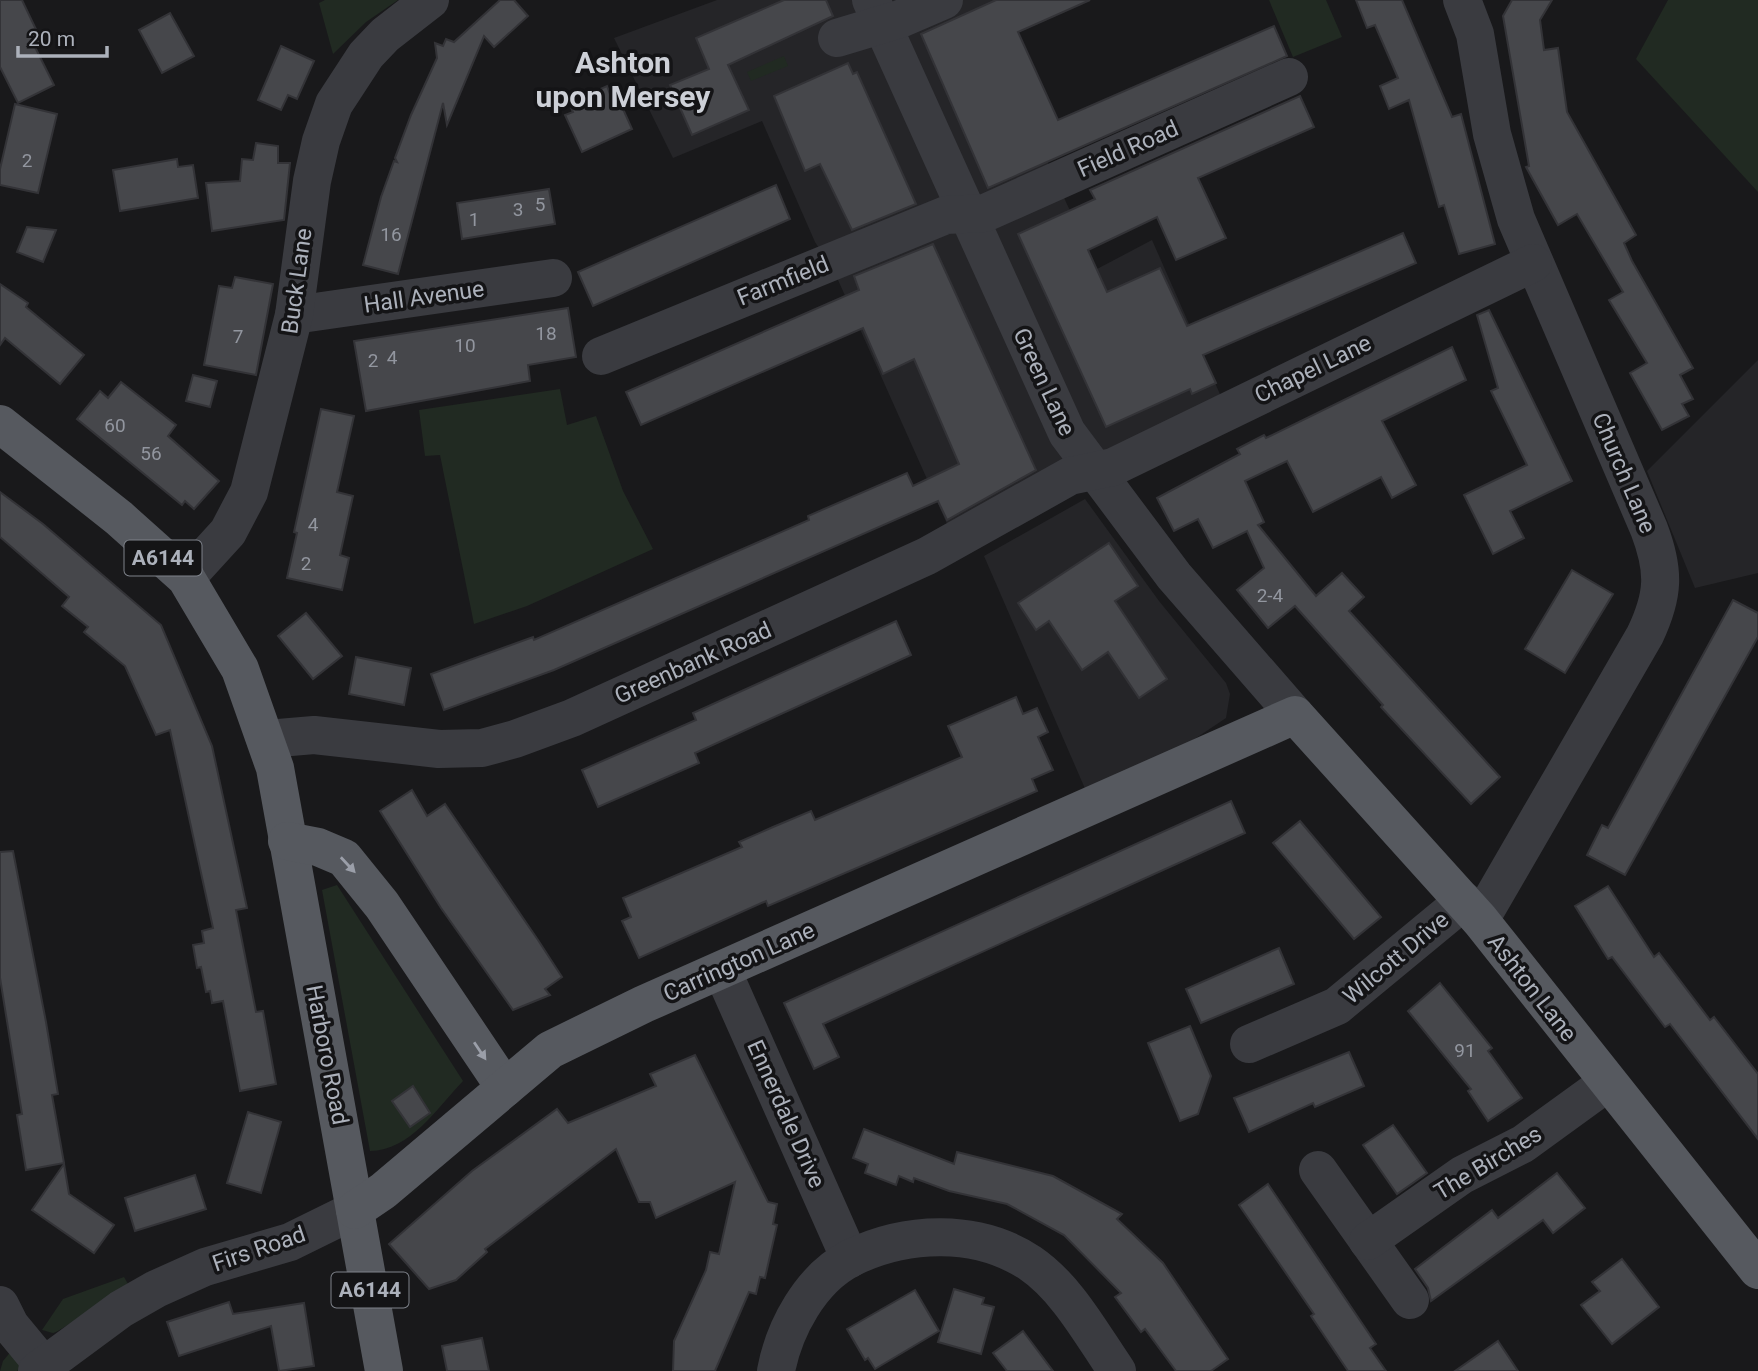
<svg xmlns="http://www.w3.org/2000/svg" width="1758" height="1371" viewBox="0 0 1758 1371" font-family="Roboto,sans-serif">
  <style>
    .built { fill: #252528 }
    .green { fill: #212a22 }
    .building { fill: #46474b; stroke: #333337; stroke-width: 2 }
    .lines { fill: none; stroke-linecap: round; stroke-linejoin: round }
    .minor { stroke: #3a3b40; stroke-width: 38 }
    .major { stroke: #56595f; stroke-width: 38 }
    .oneway { fill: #9b9fa9 }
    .labels { text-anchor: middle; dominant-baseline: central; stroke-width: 7; stroke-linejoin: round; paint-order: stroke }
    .number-label { font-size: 19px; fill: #92969f }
    .shield { fill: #141416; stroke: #7e828a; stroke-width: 2 }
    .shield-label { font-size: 21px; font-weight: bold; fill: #acb1bb }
    .street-label { font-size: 23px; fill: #acb1bb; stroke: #141416 }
    .district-label { font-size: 30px; font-weight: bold; fill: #cdd0d7; stroke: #141416 }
  </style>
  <rect width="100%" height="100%" fill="#19191b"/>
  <!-- built -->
  <g class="built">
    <path d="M717 0H1003L1047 161 1097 269 1152 240 1223 401 948 526 834 271 815 242 762 121 673 158 614 38Z"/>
    <path d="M1758 360V573L1695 588 1647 471Z"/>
    <path d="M1085 499 1159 601 1226 683 1230 694 1226 718 1093 807 984 556Z"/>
  </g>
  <!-- green -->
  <g class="green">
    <path d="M325 0H398L366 22 333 54 319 3Z"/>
    <path d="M1269 0H1326L1342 37 1293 57Z"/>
    <path d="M1668 0H1758V192L1636 59Z"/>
    <path d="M784 56 788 66 751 81 747 72Z"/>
    <path d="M560 389 567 425 596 416 623 491 653 549 527 606 474 624 440 455 425 456 419 410Z"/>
    <path d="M337 885 463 1081C437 1108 410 1151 370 1151L322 890Z"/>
    <path d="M124 1277 128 1284C117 1291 59 1333 53 1333 51 1333 44 1330 42 1330L63 1299Z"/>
    <path d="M13 1349 23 1364 17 1371H0L3 1361Z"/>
  </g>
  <!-- building -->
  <g class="building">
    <path d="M0 0H22L42 42 34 45 54 85 18 103 0 67Z"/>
    <path d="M500 0H514L528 16 494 47 484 36 447 125 443 103 398 274 363 265 381 197 394 161 397 162 395 158 411 115 437 58 435 43 443 46 446 39 454 42Z"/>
    <path d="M784 0H826L833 16 728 65 749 110 692 135 670 85 709 69 696 38Z"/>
    <path d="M996 0H1090L1018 32 1058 120 1274 26 1287 56 988 188 921 34Z"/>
    <path d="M1356 0H1402L1452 117 1461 114 1495 244 1459 254 1444 205 1439 207 1409 100 1389 109 1380 86 1398 78 1375 25 1367 28Z"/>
    <path d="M1512 0H1552L1540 20 1544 50 1558 48 1567 112 1636 235 1624 243 1632 261 1693 368 1680 375 1693 399 1682 404 1689 416 1662 430 1630 373 1647 363 1609 300 1623 292 1577 214 1558 225 1526 167 1529 166 1503 16Z"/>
    <path d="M170 13 194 56 162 73 139 30Z"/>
    <path d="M281 46 314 61 297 99 288 95 281 110 258 100Z"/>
    <path d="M848 63 853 74 857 72 916 204 852 230 820 164 805 171 774 96Z"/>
    <path d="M607 86 610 94 615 91 632 129 582 152 565 115 573 112 569 103Z"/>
    <path d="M1300 96 1314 127 1198 178 1226 238 1176 260 1157 217 1088 250 1107 292 1160 268 1187 326 1403 233 1416 263 1203 355 1216 383 1192 394 1190 389 1106 427 1018 234 1095 199 1090 190Z"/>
    <path d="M15 104 57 114 38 193 0 185V169Z"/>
    <path d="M256 143 278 146V163H290L284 220 212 231 206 183 240 181 242 159 253 160Z"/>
    <path d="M177 159 178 167 193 165 198 198 120 211 113 170Z"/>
    <path d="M776 185 790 219 593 306 578 272Z"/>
    <path d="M549 189 555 224 462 239 457 203Z"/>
    <path d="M27 227 56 230 43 262 17 252Z"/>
    <path d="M933 244 1036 470 947 520 938 501 554 670 444 710 431 674 533 637 534 640 809 520 808 516 907 473 913 486 959 464 914 359 883 374 863 328 641 425 626 392 859 290 854 276Z"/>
    <path d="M235 277 273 284 256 375 204 365 219 286 232 288Z"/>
    <path d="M0 284 28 303 26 307 84 355 60 384 5 338 0 345Z"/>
    <path d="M568 308 576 357 528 365 530 381 366 411 354 341Z"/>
    <path d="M1489 310 1572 481 1510 511 1524 538 1493 554 1464 495 1527 465 1491 391 1498 388 1477 315Z"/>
    <path d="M1452 347 1466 380 1382 421 1416 485 1392 498 1381 477 1313 512 1287 461 1245 481 1264 522 1258 525 1316 596 1342 573 1364 597 1349 611 1500 777 1471 804 1381 707 1383 705 1295 606 1268 628 1237 590 1264 568 1247 531 1213 548 1198 519 1174 531 1157 498 1240 454 1237 449 1264 435 1266 438Z"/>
    <path d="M193 375 217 381 210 407 186 401Z"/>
    <path d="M121 382 176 425 168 436 219 481 194 509 185 501 182 505 77 419 100 391 108 398Z"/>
    <path d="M321 409 354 416 337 492 353 496 340 555 349 558 342 590 287 578 297 533 294 532Z"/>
    <path d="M0 492 43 524 161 625 212 746 247 908 236 910 256 1012 263 1011 276 1084 240 1091 223 1001 212 1003 210 991 206 992 201 967 197 968 193 945 204 943 202 931 213 928 170 730 156 735 125 666 84 632 88 627 62 606 69 597 0 537Z"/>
    <path d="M1109 543 1138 586 1115 601 1167 679 1139 698 1108 652 1082 670 1049 621 1036 630 1018 603Z"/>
    <path d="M1572 570 1613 594 1565 673 1525 649Z"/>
    <path d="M1733 600 1758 613V637L1625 875 1587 855 1602 825 1608 828Z"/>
    <path d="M306 613 342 656 313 679 278 636Z"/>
    <path d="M896 621 911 655 695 753 699 763 598 807 582 770 696 720 693 713Z"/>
    <path d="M356 657 411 668 404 705 349 694Z"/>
    <path d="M1016 697 1023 714 1037 708 1048 732 1038 737 1053 770 1032 779 1037 791 768 906 766 901 639 958 622 921 631 917 623 898 742 847 739 842 773 827 811 811 815 820 962 757 948 726Z"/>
    <path d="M412 790 427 816 445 804 538 940 562 977 545 989 550 995 513 1010 441 908 380 811Z"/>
    <path d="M1231 801 1245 833 823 1024 839 1057 814 1069 784 1003Z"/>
    <path d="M1300 821 1381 917 1354 939 1273 843Z"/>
    <path d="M13 851 46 1022 58 1094 52 1095 64 1163 26 1170 17 1115 22 1114 0 978V852Z"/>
    <path d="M1608 886 1654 957 1659 953 1710 1020 1714 1017 1758 1074V1139L1670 1024 1665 1027 1612 957 1608 959 1575 906Z"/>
    <path d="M1279 948 1294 984 1201 1023 1186 989Z"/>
    <path d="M1440 983 1492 1048 1488 1051 1522 1098 1488 1121 1468 1091 1471 1089 1408 1011Z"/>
    <path d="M1190 1026 1211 1076 1198 1114 1180 1121 1148 1043Z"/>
    <path d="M1349 1052 1364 1086 1315 1107 1313 1103 1249 1132 1234 1098Z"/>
    <path d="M695 1055 768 1202 777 1204 773 1224 777 1225 765 1278 760 1277 756 1294 749 1292 715 1371H673L674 1341 706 1270 710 1252 719 1254 735 1182 656 1218 650 1202H639L616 1149 485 1249 487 1252 456 1280 429 1289 389 1244 472 1171 557 1109 568 1123 656 1086 650 1074Z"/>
    <path d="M413 1086 430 1113 410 1127 392 1101Z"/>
    <path d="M248 1112 281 1122 261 1193 227 1183Z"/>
    <path d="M1393 1125 1427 1173 1397 1194 1363 1145Z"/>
    <path d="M864 1129 954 1164 957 1152 1053 1176 1122 1214 1117 1219 1163 1263 1228 1359 1211 1371H1176L1145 1329 1141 1332 1115 1297 1121 1293 1064 1235 1007 1204 949 1191 914 1178 913 1182 899 1176 896 1185 865 1173 868 1164 853 1158Z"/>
    <path d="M64 1164 69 1194 114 1225 94 1253 32 1210Z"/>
    <path d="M1557 1173 1585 1208 1553 1233 1543 1220 1431 1301 1428 1288 1415 1269 1492 1210 1498 1218Z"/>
    <path d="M195 1175 206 1209 135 1231 125 1198Z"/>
    <path d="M1268 1184 1376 1344 1370 1348 1386 1371H1348L1311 1316 1314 1314 1239 1205Z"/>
    <path d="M1622 1259 1659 1307 1612 1344 1581 1305 1600 1291 1592 1282Z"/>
    <path d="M954 1289 984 1298 982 1304 994 1307 981 1354 938 1342Z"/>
    <path d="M915 1290 939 1331 875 1369 868 1358 865 1360 847 1329Z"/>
    <path d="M229 1302 233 1314 304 1303 314 1366 279 1371 271 1326 179 1356 167 1322Z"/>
    <path d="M1023 1331 1053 1371H1007L993 1353Z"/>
    <path d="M482 1338 489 1371H447L442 1346Z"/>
    <path d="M1498 1341 1518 1371H1455Z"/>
  </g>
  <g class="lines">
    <!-- minor -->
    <g class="minor">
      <path d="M871 0 1067 433 1174 576 1295 715"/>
      <path d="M1462 0 1475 34 1492 134 1516 219 1649 529C1665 571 1664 595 1645 635L1480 920"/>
      <path d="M837 38 900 19 944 0"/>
      <path d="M294 315 553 278"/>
      <path d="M601 356 946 215 985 213 1289 77"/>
      <path d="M186 578 228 532 249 492 294 315 312 181 321 141 334 104 366 55 385 35 430 0"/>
      <path d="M267 739 314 735 439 749 482 748 515 739 572 718 927 556 1070 476 1113 467 1533 263"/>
      <path d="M722 970 850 1259"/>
      <path d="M1249 1044 1337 1006 1464 901"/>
      <path d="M1318 1170 1410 1300"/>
      <path d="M1368 1241 1462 1175 1523 1144 1607 1083"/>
      <path d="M0 1305 10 1325 43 1365"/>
      <path d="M37 1371 121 1309 156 1289 205 1267 290 1242 355 1210"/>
      <path d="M776 1371C784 1329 810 1279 851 1258 906 1231 977 1228 1030 1263 1067 1288 1092 1335 1117 1371"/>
    </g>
    <!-- major -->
    <g class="major">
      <path d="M0 424 119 518 186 578 240 669 275 768 384 1371"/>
      <path d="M287 841 318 847 344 858 382 905 505 1088"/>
      <path d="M355 1210 383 1191 550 1050 644 1004 1295 715 1480 920 1758 1270"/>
    </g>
  </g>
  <!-- one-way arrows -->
  <defs><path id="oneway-solid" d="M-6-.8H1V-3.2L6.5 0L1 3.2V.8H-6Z" transform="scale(1.75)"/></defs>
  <g class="oneway">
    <use href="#oneway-solid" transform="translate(348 865) rotate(47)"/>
    <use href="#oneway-solid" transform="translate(480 1051) rotate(56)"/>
  </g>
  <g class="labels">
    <!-- number labels -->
    <g class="number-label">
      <text x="27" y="160">2</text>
      <text x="540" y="204">5</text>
      <text x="518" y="209">3</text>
      <text x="474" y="219">1</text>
      <text x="391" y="234">16</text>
      <text x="546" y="333">18</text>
      <text x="238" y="336">7</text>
      <text x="465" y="345">10</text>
      <text x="392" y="357">4</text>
      <text x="373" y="360">2</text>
      <text x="115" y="425">60</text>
      <text x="151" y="453">56</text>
      <text x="313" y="524">4</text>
      <text x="306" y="563">2</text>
      <text x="1270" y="595">2-4</text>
      <text x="1465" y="1050">91</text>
    </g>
    <!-- shield labels -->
    <g class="shield">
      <rect x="124.5" y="540.5" width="77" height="35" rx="5"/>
      <rect x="331.5" y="1272.5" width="77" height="35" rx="5"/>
    </g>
    <g class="shield-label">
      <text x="163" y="558">A6144</text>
      <text x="370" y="1290">A6144</text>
    </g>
    <!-- street labels -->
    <g class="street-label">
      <text transform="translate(1128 149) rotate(-24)">Field Road</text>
      <text transform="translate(297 281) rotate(-82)">Buck Lane</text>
      <text transform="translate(783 281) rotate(-22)">Farmfield</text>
      <text transform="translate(424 297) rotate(-8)">Hall Avenue</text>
      <text transform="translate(1313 369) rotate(-26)">Chapel Lane</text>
      <text transform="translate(1044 382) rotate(65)">Green Lane</text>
      <text transform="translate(1624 473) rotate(67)">Church Lane</text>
      <text transform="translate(693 663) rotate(-24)">Greenbank Road</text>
      <text transform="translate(1396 958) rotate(-40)">Wilcott Drive</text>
      <text transform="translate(739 962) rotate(-24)">Carrington Lane</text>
      <text transform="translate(1532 988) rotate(52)">Ashton Lane</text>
      <text transform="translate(327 1055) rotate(79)">Harboro Road</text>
      <text transform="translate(786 1114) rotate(66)">Ennerdale Drive</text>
      <text transform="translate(1488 1163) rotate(-31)">The Birches</text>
      <text transform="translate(259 1249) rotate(-19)">Firs Road</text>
    </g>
    <!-- district labels -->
    <g class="district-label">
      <text x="623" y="62">Ashton<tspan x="623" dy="34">upon Mersey</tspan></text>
    </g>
  </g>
  <!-- scale -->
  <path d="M18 46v10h89v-10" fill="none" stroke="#acb1bb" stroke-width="3.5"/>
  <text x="28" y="46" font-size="21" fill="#acb1bb" stroke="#141416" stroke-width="5" paint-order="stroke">20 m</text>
</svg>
